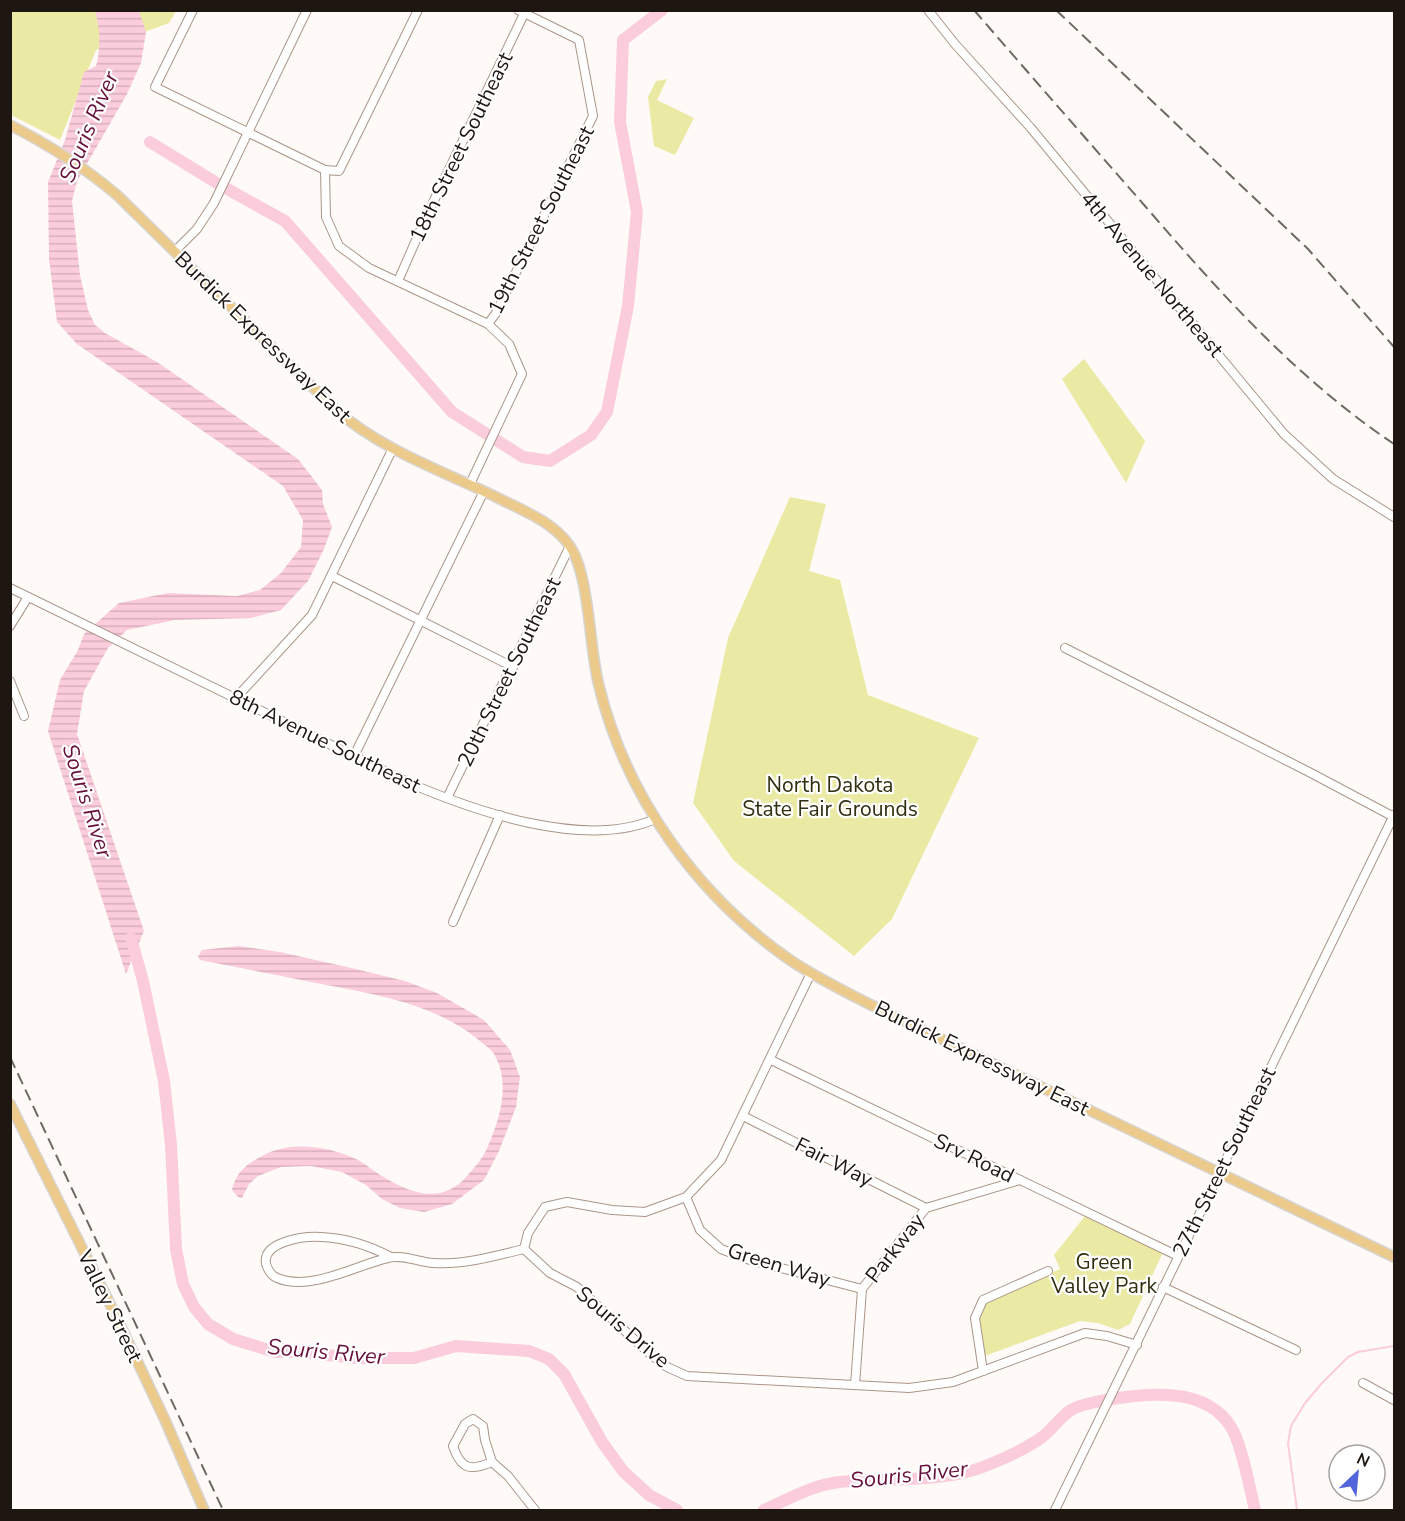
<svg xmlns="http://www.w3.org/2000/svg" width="1405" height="1521" viewBox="0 0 1405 1521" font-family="'Nunito Sans',sans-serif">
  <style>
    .park { fill: #ebeaa5 }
    .water { fill: url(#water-rules) }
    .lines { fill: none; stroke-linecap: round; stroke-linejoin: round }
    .stream { stroke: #fbccdc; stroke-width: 2 }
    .river { stroke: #fbccdc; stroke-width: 12 }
    .minor-casing { stroke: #ab9589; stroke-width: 10 }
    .major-casing { stroke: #d6d5d4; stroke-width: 12 }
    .minor { stroke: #fff; stroke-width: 8 }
    .major { stroke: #ecca8b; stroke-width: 9 }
    .rail { stroke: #6f6863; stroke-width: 2; stroke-dasharray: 12 6; stroke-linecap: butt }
    .labels { text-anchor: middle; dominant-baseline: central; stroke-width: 4.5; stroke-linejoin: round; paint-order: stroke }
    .street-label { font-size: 21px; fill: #1e1611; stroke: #fff }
    .park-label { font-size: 21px; fill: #302f0f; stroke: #fff }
    .water-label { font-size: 22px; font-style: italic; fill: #66103b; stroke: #fff }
  </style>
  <defs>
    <pattern id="water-rules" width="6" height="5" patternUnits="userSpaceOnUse" patternTransform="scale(1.5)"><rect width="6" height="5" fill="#fbccdc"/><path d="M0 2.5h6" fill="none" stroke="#d7aebc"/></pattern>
  </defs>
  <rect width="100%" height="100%" fill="#fffaf7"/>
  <!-- park -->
  <g class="park">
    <path d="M10 11H176L169 23 96 50 60 140 11 115Z"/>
    <path d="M667 79 657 100 694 118 675 155 654 146 648 97 656 81Z"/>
    <path d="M1084 359 1145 441 1126 483 1062 379Z"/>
    <path d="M790 497 826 504 809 571 840 580 868 695 979 738 892 919 854 956 734 861 693 803 728 638Z"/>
    <path d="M1085 1216 1163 1252 1130 1324 1118 1330 1098 1323 1080 1321 982 1357 976 1320 985 1302 1060 1269 1054 1255Z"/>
  </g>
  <!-- water -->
  <g class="water">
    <path d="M95 11H139L146 32 141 63 127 94 77 181 72 201 80 275 88 310 95 325 105 333 157 362 298 459 322 490 323 504 332 527 324 549 308 581 281 610 251 618 175 620 127 630 108 648 84 691 77 734 144 931 126 974 48 731 60 680 78 650 84 634 119 603 168 593 237 596 260 590 281 573 301 547 303 520 283 486 77 344 57 322 49 259 48 182 65 140 84 72 96 66C101 48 100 29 95 11Z"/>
    <path d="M239 946 280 952 347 967 405 981 437 993 484 1020 510 1050 520 1077 516 1107 499 1151 484 1180 452 1204 424 1212 400 1208 382 1199 366 1185 342 1172 311 1166 281 1167 258 1176 249 1184 242 1198 238 1197 232 1190C236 1171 247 1164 264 1155 292 1141 327 1146 356 1159 365 1163 373 1171 382 1176 411 1194 442 1205 467 1176 475 1167 484 1157 488 1146 500 1118 511 1083 494 1054 491 1049 486 1046 481 1042 436 1003 373 994 316 983 278 975 239 968 200 960L198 957 202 950Z"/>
  </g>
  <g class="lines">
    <!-- stream -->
    <path class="stream" d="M1297 1510 1288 1443 1291 1426 1305 1403 1322 1383 1348 1357 1358 1352 1394 1346"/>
    <!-- river -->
    <g class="river">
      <path d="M150 142 220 185 285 221 452 412 523 457 550 461 591 435 607 412 628 306 637 212 620 122 623 40 662 10"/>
      <path d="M131 938 143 981 164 1081 171 1145 176 1249 183 1284 194 1307 208 1324 233 1339 275 1352H300L355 1358H414L456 1346 529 1351 549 1359 564 1374 602 1442 623 1471 649 1495 677 1510"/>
      <path d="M764 1510C789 1499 812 1485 840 1482 882 1478 926 1482 967 1472 987 1467 1024 1450 1041 1438 1052 1430 1060 1417 1071 1410 1081 1404 1095 1402 1106 1400 1146 1393 1206 1386 1231 1427 1242 1444 1250 1490 1255 1510"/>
    </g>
    <!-- minor casing -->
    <g class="minor-casing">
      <g id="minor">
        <path d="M193 10 155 87 325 170 339 171 418 10"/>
        <path d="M928 10 955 44 1030 127 1284 434 1333 479 1394 517"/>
        <path d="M325 170 326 217 339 246 369 268 488 324 509 344 522 374 470 484"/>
        <path d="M175 251 197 229 214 203 307 10"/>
        <path d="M398 281 427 215 524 14"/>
        <path d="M488 324 496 313 593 116 579 40 518 10"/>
        <path d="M332 576 513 667"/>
        <path d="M10 588 407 782C474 811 585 850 655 819"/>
        <path d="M10 626 28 597"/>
        <path d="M1065 648 1309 772 1394 817"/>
        <path d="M10 681 24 716"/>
        <path d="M236 698 312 615 393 448"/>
        <path d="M354 756 484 491"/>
        <path d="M447 798 570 546"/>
        <path d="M453 922 500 815"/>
        <path d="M771 1060 1178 1256"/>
        <path d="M743 1116 926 1208"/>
        <path d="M686 1197 700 1230 721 1249 750 1260 862 1289"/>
        <path d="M524 1249 550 1273 577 1287 649 1353 667 1367 687 1376 909 1388 953 1382 1085 1333 1107 1336 1137 1345"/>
        <path d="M524 1249 528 1233 545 1207 567 1202 612 1210 645 1212 686 1197 721 1160 811 973"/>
        <path d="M391 1257C370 1246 345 1238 321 1237 305 1236 262 1241 266 1264 268 1270 272 1276 277 1278 311 1292 356 1265 388 1258 402 1254 419 1262 433 1263 464 1265 494 1256 524 1249"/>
        <path d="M1163 1287 1296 1350"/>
        <path d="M983 1371 975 1318 983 1300 1048 1271"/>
        <path d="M1363 1383 1394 1400"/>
        <path d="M855 1385 862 1289 926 1208 1020 1180"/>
        <path d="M473 1419 483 1426 485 1440 492 1462C471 1471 461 1470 453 1446L465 1424Z"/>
        <path d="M492 1462 508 1476 535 1510"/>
        <path d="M1055 1510 1394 815"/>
      </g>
    </g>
    <!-- major casing -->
    <g class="major-casing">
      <g id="major">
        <path d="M10 125C49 145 84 167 117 195L335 409C381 450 443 471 498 498 522 510 553 522 569 545 590 574 589 649 599 686 626 797 697 895 790 960 815 977 842 990 869 1004L1394 1257"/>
        <path d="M10 1104 113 1310 165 1420 204 1510"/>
      </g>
    </g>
    <!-- minor -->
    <use href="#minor" class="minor"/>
    <!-- major -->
    <use href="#major" class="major"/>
    <!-- rail -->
    <g class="rail">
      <path d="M974 10C1031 76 1088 141 1145 206 1221 294 1297 379 1394 444"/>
      <path d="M1056 10 1308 249 1394 347"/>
      <path d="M10 1057 223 1510"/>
    </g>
  </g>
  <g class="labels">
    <!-- street labels -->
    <g class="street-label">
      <text transform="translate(461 147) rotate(-64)">18th Street Southeast</text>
      <text transform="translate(541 220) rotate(-63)">19th Street Southeast</text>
      <text transform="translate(1152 274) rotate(50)">4th Avenue Northeast</text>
      <text transform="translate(263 337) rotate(44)">Burdick Expressway East</text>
      <text transform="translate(509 672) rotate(-64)">20th Street Southeast</text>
      <text transform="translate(325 741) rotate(26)">8th Avenue Southeast</text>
      <text transform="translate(982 1058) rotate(26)">Burdick Expressway East</text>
      <text transform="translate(974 1158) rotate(26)">Srv Road</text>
      <text transform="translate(834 1162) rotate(27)">Fair Way</text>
      <text transform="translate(1224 1162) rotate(-64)">27th Street Southeast</text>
      <text transform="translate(895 1248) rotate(-52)">Parkway</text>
      <text transform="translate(779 1265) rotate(17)">Green Way</text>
      <text transform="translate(110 1306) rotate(64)">Valley Street</text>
      <text transform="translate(623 1327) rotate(40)">Souris Drive</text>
    </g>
    <!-- park labels -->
    <g class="park-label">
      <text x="830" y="785">North Dakota<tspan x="830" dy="24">State Fair Grounds</tspan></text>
      <text x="1104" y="1262">Green<tspan x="1104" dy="24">Valley Park</tspan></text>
    </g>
    <!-- water labels -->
    <g class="water-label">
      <text transform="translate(89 127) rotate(-67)">Souris River</text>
      <text transform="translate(87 801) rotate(72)">Souris River</text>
      <text transform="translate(326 1352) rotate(5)">Souris River</text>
      <text transform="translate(909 1475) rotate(-6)">Souris River</text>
    </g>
  </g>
  <!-- border -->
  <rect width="1405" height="1521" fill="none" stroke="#1e1611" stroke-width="24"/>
  <!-- north arrow -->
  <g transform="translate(1357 1473) rotate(26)"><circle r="28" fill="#ffffff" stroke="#a5a2a0" stroke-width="1.5"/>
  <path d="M0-4.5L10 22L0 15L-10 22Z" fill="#5265da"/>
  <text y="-9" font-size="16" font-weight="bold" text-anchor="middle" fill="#1e1611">N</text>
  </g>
</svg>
